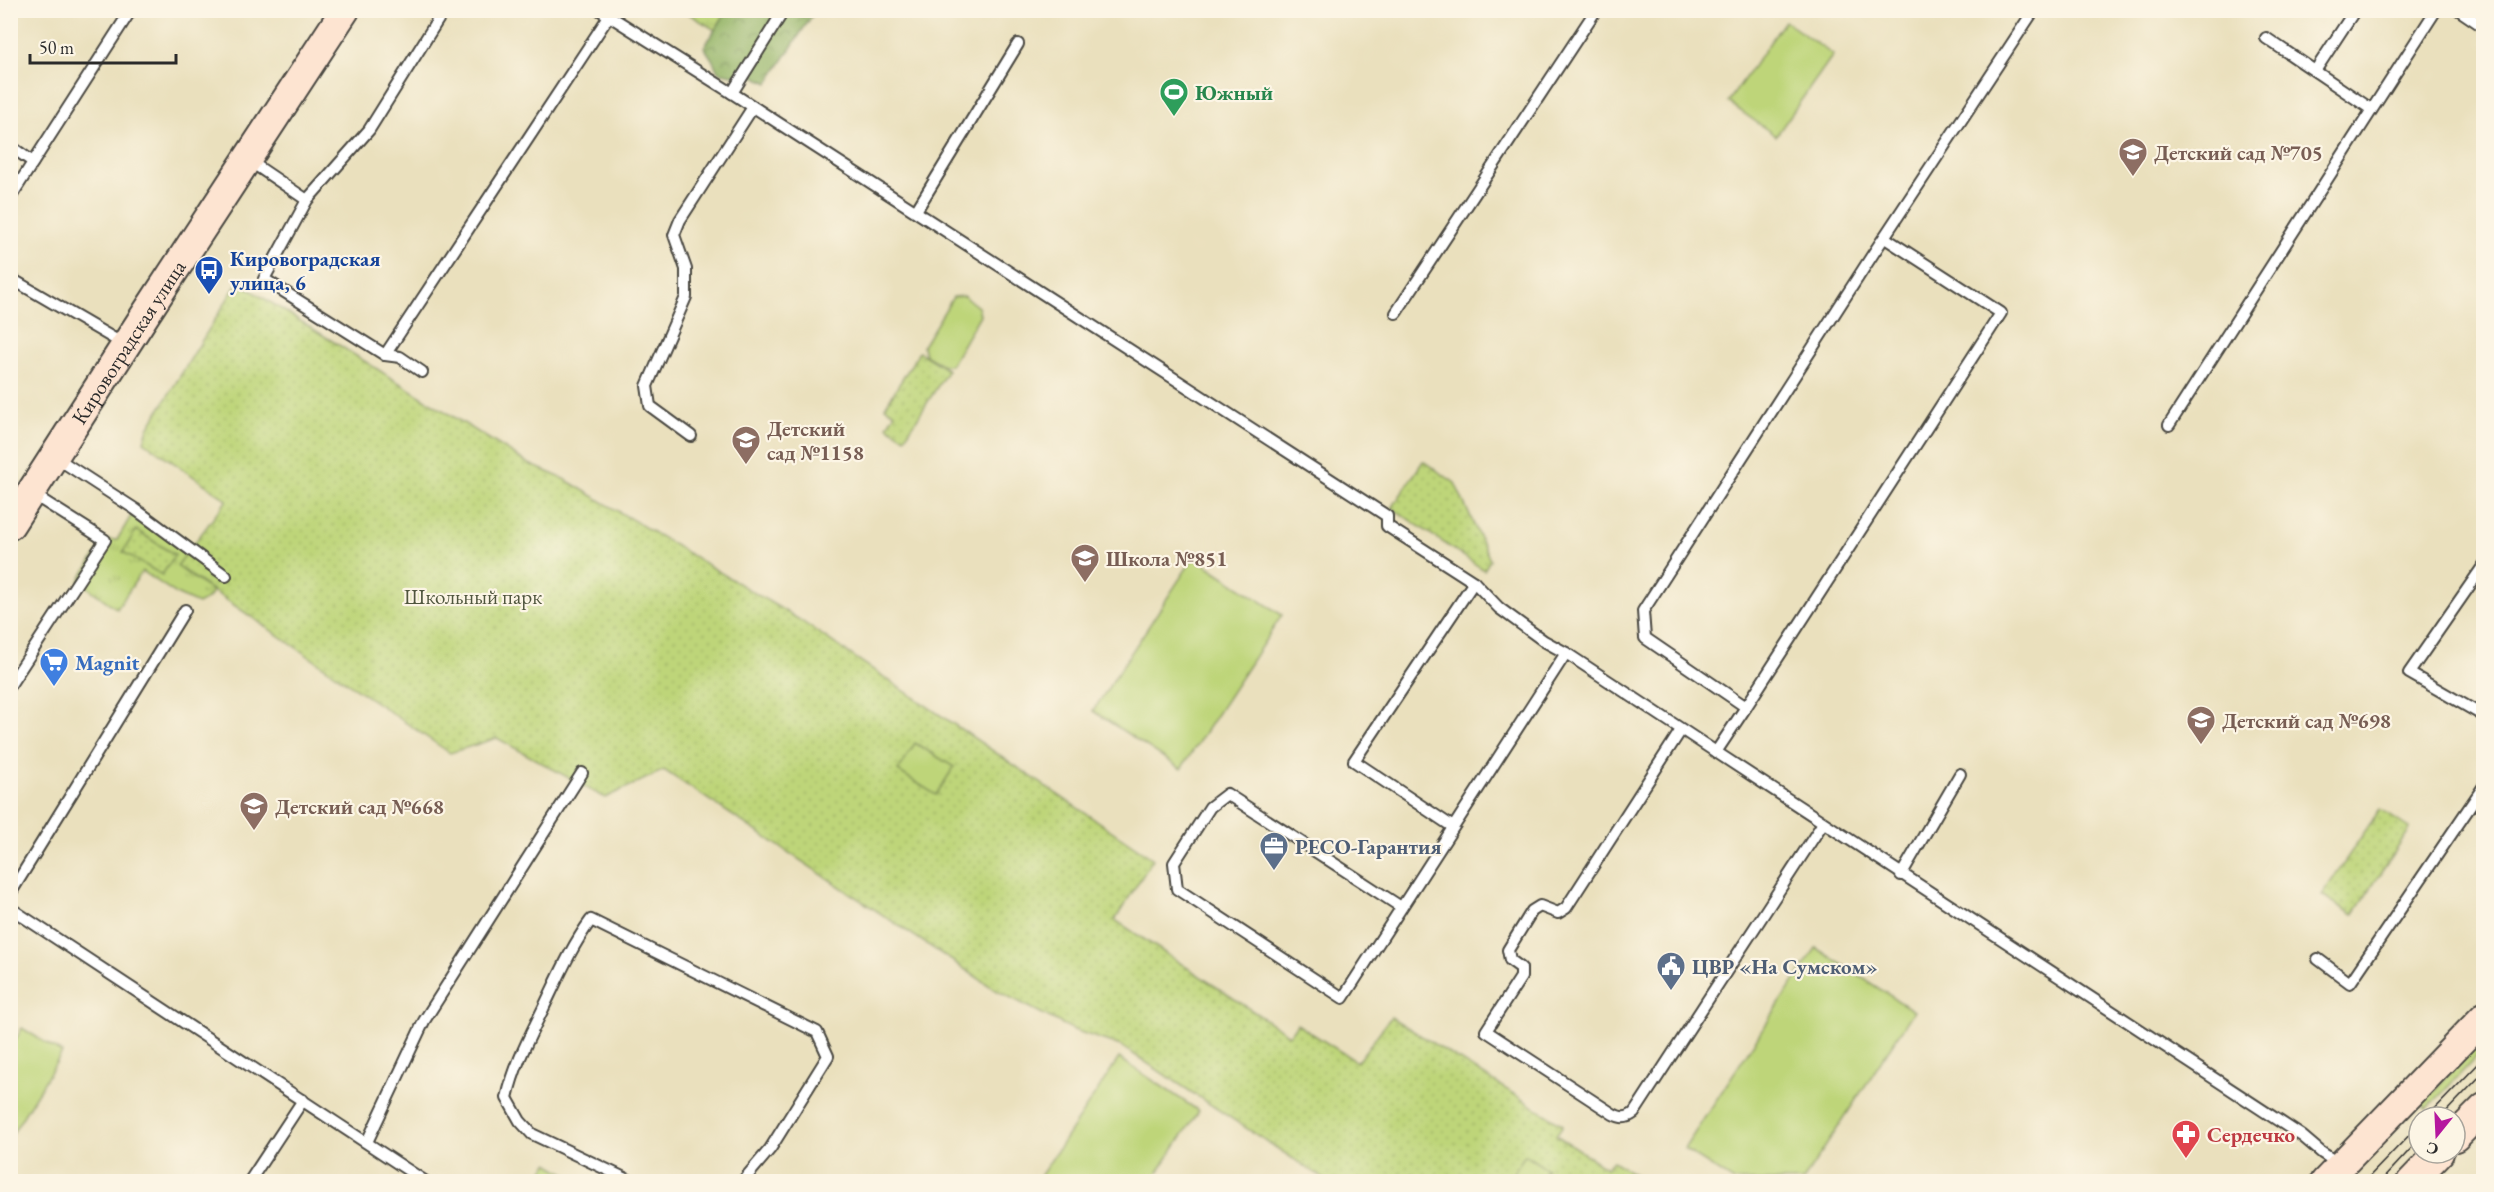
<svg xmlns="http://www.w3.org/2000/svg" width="2494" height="1192" viewBox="0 0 2494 1192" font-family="'EB Garamond',serif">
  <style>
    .grass { fill: url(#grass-tufts); stroke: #748052; stroke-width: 1.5 }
    .forest { fill: url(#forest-crowns); stroke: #60704a; stroke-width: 1.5 }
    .park { fill: url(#park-dots); stroke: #748052; stroke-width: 1.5 }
    .garden { fill: #bed579; stroke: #748052; stroke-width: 1.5 }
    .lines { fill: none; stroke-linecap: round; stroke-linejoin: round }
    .lane-casing { stroke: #484641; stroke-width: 14 }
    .secondary-casing { stroke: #484641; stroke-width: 32 }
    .lane { stroke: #fff; stroke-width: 10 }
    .secondary { stroke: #fde4d1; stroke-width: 28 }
    .tram { stroke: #2b2b2b; stroke-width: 1.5 }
    .labels { text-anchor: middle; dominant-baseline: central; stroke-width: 4.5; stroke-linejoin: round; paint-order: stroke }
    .leisure-label { font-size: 21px; font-weight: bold; fill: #27864d; stroke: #fcf5e5; text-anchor: start }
    .education-label { font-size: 21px; font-weight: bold; fill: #785e54; stroke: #fcf5e5; text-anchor: start }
    .transit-label { font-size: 21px; font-weight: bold; fill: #164399; stroke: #fcf5e5; text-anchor: start }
    .street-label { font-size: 21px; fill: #2b2b2b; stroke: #fcf5e5 }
    .park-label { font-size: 21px; fill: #50563e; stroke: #fcf5e5 }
    .shop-label { font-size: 21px; font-weight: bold; fill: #366cbe; stroke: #fcf5e5; text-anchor: start }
    .service-label { font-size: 21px; font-weight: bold; fill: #4e5e75; stroke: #fcf5e5; text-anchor: start }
    .health-label { font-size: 21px; font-weight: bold; fill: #be3a42; stroke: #fcf5e5; text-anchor: start }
  </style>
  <defs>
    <pattern id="grass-tufts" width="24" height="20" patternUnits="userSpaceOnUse" patternTransform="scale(1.5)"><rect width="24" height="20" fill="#bed579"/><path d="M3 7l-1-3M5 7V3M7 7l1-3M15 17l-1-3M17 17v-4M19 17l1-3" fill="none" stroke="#a3b769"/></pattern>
    <pattern id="forest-crowns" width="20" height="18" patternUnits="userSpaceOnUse" patternTransform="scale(1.5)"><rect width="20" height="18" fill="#96b669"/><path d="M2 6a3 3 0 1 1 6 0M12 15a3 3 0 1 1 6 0" fill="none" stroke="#7b9457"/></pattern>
    <pattern id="park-dots" width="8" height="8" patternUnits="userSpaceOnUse" patternTransform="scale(1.5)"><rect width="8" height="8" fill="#bed579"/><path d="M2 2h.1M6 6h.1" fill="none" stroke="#a3b769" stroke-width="1.8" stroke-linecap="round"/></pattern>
  </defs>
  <rect width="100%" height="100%" fill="#fcf5e5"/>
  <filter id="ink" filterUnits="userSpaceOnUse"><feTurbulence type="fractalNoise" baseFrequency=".0167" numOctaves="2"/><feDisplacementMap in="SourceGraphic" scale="12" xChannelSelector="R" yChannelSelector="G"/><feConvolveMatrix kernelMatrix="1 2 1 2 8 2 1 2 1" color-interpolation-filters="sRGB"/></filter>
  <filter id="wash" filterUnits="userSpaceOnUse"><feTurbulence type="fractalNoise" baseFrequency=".008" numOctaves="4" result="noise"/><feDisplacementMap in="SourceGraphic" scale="24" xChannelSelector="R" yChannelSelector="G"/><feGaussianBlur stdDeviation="1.35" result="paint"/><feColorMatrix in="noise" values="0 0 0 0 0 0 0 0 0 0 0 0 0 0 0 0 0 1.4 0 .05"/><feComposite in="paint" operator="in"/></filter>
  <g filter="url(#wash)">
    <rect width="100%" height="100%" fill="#eae0bd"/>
    <!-- grass -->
    <g class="grass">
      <path d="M684 11H727L715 30Z"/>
      <path d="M135 509 190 550 177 566 213 592 207 599 198 604 178 595 142 571 117 609 79 581 105 540H117Z"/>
      <path d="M2483 1038V1050L2427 1109 2421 1104Z"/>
    </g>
    <!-- forest -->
    <path class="forest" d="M727 11H815L768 83 746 72 732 75 718 72 712 59 704 47Z"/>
    <!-- park -->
    <g class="park">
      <path d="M238 282 529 464 566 480 798 619 1153 859 1115 920 1289 1035 1297 1024 1357 1062 1391 1017 1563 1125 1556 1135 1606 1168 1613 1161 1645 1181H1327L1121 1046 1074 1030 996 990 664 770 605 798 497 738 450 753 177 566 227 500 144 442 148 428Z"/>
      <path d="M919 352 948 370 905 438 887 426 895 413 885 407Z"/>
      <path d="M1423 461 1455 483 1490 560 1484 570 1392 508Z"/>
      <path d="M136 530 175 555 162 575 123 552Z"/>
      <path d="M2380 809 2410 829 2353 915 2322 895Z"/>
    </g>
    <!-- garden -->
    <g class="garden">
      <path d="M1785 21 1833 55 1776 136 1728 102Z"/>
      <path d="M964 296 978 307 980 315 951 365H943L925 355 923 346 953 297Z"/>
      <path d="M1194 557 1282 615 1181 769 1093 711Z"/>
      <path d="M915 743 954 767 936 795 898 771Z"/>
      <path d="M1816 948 1914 1011 1803 1181H1734L1684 1149Z"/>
      <path d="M22 1028 62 1053 11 1136V1048Z"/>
      <path d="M1119 1058 1199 1111 1152 1181H1037Z"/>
      <path d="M1525 1155 1547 1169 1539 1181H1520L1511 1176Z"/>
      <path d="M548 1163 578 1181H537Z"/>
    </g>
  </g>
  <g filter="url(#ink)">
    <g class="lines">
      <!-- lane casing -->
      <g class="lane-casing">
        <g id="lane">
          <path d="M600 10 732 93 1387 516V526L1474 582 1499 608 1544 641 1566 653 1716 752"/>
          <path d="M2034 10 1873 254 1643 611 1645 638 1746 707 1716 752 2302 1136 2322 1153 2341 1165"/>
          <path d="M2459 10 2484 27"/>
          <path d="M2266 38 2371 109"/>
          <path d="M2315 71 2355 10"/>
          <path d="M732 93 784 10"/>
          <path d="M10 146 33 162"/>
          <path d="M248 160 307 200"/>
          <path d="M10 198 131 10"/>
          <path d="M916 211 1018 44"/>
          <path d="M10 278 125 345"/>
          <path d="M1396 313 1596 10"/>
          <path d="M385 355 609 16"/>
          <path d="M422 372 400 357 385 355 264 279 307 200 369 130 444 10"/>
          <path d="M2169 425 2436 10"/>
          <path d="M691 436 650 406 647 386 686 297V269L674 235 680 220 753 107"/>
          <path d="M55 457 135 509 226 576"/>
          <path d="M2484 565 2409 673 2484 716"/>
          <path d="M10 685 105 540 31 493"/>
          <path d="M1746 707 2001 313 1885 238"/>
          <path d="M1681 730 1566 908 1558 913 1540 906 1532 911 1508 950 1510 960 1521 968V977L1486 1031 1613 1114C1621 1118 1626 1119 1634 1113L1823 823"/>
          <path d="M1453 827 1354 761 1474 582"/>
          <path d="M1901 875 1960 774"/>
          <path d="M10 894 185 610"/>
          <path d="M1401 907 1227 794 1210 807 1174 863 1177 889 1343 998 1566 653"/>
          <path d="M10 908 426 1182"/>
          <path d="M2318 959 2350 983 2484 786"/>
          <path d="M367 1142 424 1021 582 773"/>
          <path d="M249 1182 303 1100"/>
          <path d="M633 1182 532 1134 520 1121 507 1098C514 1066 529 1038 543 1009 558 978 571 947 591 920L817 1032 828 1056 770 1149 742 1182"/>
        </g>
      </g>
      <!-- secondary casing -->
      <g class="secondary-casing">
        <g id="secondary">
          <path id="s1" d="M10 525 145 315 345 10"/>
          <path d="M2455 1137 2484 1108"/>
          <path d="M2325 1182 2484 1017"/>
          <path d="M2411 1182 2439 1153"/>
        </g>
      </g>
      <!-- lane -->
      <use href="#lane" class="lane"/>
      <!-- secondary -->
      <use href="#secondary" class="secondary"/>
      <!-- tram -->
      <g class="tram">
        <path d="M2427 1117 2484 1058"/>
        <path d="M2441 1117 2484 1072"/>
        <path d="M2364 1182 2419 1125"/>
        <path d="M2380 1182 2419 1140"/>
      </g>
    </g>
  </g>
  <!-- icons -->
  <defs>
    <g id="stadium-pin" transform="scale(1.5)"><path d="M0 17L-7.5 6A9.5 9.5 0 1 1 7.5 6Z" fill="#2e9e5b" stroke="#fcf5e5"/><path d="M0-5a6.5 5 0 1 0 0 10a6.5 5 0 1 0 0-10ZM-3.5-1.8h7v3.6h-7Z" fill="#fff"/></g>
    <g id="school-pin" transform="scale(1.5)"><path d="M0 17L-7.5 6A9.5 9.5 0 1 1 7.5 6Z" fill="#8d6e63" stroke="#fcf5e5"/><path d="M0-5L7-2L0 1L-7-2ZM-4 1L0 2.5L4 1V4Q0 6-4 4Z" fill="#fff"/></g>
    <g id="bus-pin" transform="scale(1.5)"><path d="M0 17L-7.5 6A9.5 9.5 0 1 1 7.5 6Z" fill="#1a4fb4" stroke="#fcf5e5"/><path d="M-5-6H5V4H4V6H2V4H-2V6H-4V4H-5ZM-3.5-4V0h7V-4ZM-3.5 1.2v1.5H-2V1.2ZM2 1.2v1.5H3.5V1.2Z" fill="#fff"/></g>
    <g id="supermarket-pin" transform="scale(1.5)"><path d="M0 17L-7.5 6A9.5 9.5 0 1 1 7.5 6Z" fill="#3f7fe0" stroke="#fcf5e5"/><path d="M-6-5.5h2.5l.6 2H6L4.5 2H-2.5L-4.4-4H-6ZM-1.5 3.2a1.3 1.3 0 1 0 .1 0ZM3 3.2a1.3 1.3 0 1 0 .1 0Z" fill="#fff"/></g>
    <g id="office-pin" transform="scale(1.5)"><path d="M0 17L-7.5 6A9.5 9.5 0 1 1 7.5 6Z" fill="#5c6f8a" stroke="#fcf5e5"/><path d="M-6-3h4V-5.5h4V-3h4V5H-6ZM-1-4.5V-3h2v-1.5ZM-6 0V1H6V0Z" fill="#fff"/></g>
    <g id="civic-pin" transform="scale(1.5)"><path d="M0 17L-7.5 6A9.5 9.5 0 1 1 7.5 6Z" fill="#5c6f8a" stroke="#fcf5e5"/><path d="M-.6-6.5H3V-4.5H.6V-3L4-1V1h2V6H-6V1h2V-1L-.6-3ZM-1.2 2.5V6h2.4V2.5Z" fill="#fff"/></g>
    <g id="pharmacy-pin" transform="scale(1.5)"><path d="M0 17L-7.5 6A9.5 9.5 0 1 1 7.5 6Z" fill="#e0444e" stroke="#fcf5e5"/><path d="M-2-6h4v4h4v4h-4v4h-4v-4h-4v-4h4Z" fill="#fff"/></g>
  </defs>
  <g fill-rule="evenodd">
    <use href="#stadium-pin" x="1174" y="92"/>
    <use href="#school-pin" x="2133" y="152"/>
    <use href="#bus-pin" x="209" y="270"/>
    <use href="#school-pin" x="746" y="440"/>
    <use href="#school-pin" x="1085" y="558"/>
    <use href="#supermarket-pin" x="54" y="662"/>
    <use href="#school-pin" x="2201" y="720"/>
    <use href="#school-pin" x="254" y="806"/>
    <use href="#office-pin" x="1274" y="846"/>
    <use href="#civic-pin" x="1671" y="966"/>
    <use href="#pharmacy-pin" x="2186" y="1134"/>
  </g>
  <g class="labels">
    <!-- leisure labels -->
    <g class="leisure-label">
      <text x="1195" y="92">Южный</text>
    </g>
    <!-- education labels -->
    <g class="education-label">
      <text x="2154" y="152">Детский сад №705</text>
      <text x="767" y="428">Детский<tspan x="767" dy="24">сад №1158</tspan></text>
      <text x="1106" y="558">Школа №851</text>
      <text x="2222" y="720">Детский сад №698</text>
      <text x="275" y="806">Детский сад №668</text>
    </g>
    <!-- transit labels -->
    <g class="transit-label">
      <text x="230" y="258">Кировоградская<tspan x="230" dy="24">улица, 6</tspan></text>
    </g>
    <!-- street labels -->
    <g class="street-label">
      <text stroke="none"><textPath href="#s1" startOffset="218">Кировоградская улица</textPath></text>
    </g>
    <!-- park labels -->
    <g class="park-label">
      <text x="473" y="596">Школьный парк</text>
    </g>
    <!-- shop labels -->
    <g class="shop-label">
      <text x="75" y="662">Magnit</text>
    </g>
    <!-- service labels -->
    <g class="service-label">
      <text x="1295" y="846">РЕСО-Гарантия</text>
      <text x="1692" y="966">ЦВР «На Сумском»</text>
    </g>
    <!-- health labels -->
    <g class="health-label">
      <text x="2207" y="1134">Сердечко</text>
    </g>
  </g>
  <!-- margin -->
  <rect width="2494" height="1192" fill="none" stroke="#fcf5e5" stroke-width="36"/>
  <!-- north arrow -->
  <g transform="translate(2437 1135) rotate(198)"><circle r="28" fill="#fcf5e5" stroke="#a8a49b" stroke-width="1.5"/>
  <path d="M0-4.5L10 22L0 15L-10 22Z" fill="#b5179e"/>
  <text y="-9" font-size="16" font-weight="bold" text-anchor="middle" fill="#2b2b2b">С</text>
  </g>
  <!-- scale -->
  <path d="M30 54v9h146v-9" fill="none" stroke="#2b2b2b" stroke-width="3"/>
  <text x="39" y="54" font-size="18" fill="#2b2b2b" stroke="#fcf5e5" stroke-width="4.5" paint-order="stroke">50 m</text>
</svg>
